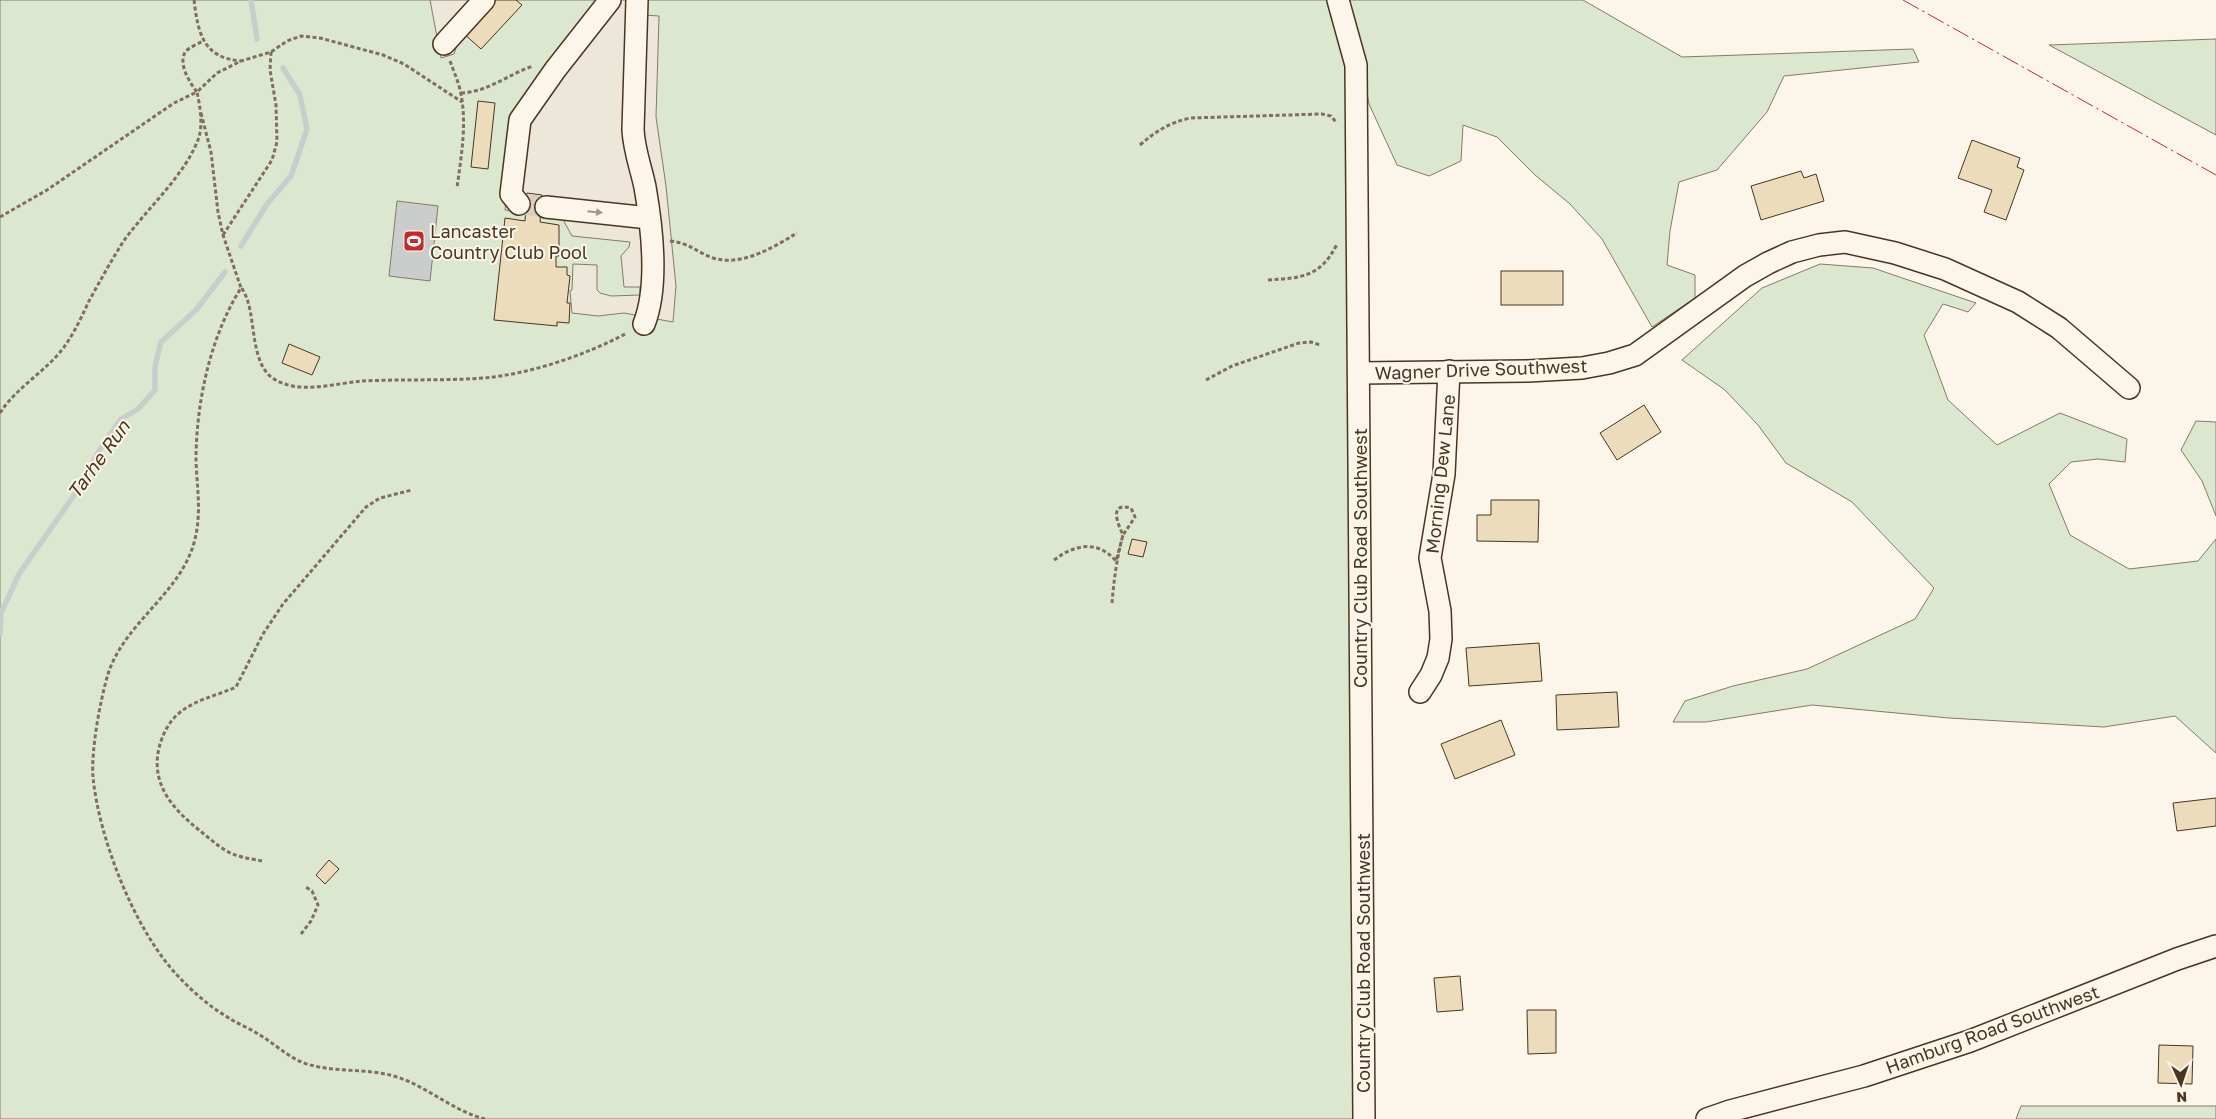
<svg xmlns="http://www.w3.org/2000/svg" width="2216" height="1119" viewBox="0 0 2216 1119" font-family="'Golos Text',sans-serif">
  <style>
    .green { fill: #dce7d0; stroke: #887966 }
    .parking { fill: #ede7d9; stroke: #887966 }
    .water { fill: #c9cecd; stroke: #887966 }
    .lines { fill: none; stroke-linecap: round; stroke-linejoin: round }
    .stream { stroke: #c9cecd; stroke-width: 5.5 }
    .building { fill: #ecdcbc; stroke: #4a3520 }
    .minor-tunnel { stroke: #d8cfc1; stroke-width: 21; stroke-dasharray: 21 11; stroke-linecap: butt }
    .minor-casing { stroke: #4a3520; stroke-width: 24 }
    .path { stroke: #7f6f5c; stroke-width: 3; stroke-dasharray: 4 2.5; stroke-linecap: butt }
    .minor { stroke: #fbf6e9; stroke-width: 21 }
    .power { stroke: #c62828; stroke-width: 1; stroke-dasharray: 18 4 2.5 4; stroke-linecap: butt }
    .oneway { fill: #a29684 }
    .labels { text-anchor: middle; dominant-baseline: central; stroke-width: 4; stroke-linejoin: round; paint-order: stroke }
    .poi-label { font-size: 18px; fill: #4a3520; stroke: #fbf6e9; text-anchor: start }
    .street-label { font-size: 18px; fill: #4a3520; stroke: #fbf6e9 }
    .water-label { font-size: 19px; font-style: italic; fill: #4a3520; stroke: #fbf6e9 }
  </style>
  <rect width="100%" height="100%" fill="#fbf6e9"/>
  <!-- green -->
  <g class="green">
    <path d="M0 0H1338L1356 65 1364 1119H0Z"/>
    <path d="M1349 0H1583L1682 57 1913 49 1919 62 1784 76 1767 112 1717 170 1679 182 1670 231 1667 265 1695 275V298L1652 327 1602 239 1570 204 1535 175 1497 137 1463 125 1461 161 1429 176 1397 165 1369 104Z"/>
    <path d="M2216 39V135L2049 45Z"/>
    <path d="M1820 264 1873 268 1976 303 1968 312 1943 304 1924 335 1948 400 1997 445 2060 413 2127 439 2125 462 2098 459 2071 462 2049 484 2070 535 2129 569 2198 561 2216 539V753L2175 716 2104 727 1949 718 1812 705 1706 722H1673L1685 701 1733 686 1807 669 1915 619 1934 588 1852 502 1786 463 1758 425 1725 390 1682 360 1762 288Z"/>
    <path d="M2196 421 2216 422V516L2202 481 2181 450Z"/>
    <path d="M2021 1106H2216V1119H2016Z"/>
  </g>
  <!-- parking -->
  <g class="parking">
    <path d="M430 0H493L458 42 454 54 441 58Z"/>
    <path d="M603 0H645L644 15 659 16 656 117 666 186 676 286 673 322 624 313 598 316 572 313 570 291 572 290 573 264 597 265V290L600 293 611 296 640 295V287H624L621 256 629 247 630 242 572 236 562 218 505 210 517 115Z"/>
  </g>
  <!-- water -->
  <path class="water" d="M397 201 438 206 430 281 389 276Z"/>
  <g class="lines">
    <!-- stream -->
    <g class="stream">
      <path d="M251 0 257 39"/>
      <path d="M241 246 267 204 291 176 307 129 300 95 283 68"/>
      <path d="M0 634 1 613 19 574 77 491 103 444 121 419 138 409 155 390V366L161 342 196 310 225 272"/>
    </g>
  </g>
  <!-- building -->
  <g class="building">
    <path d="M493 0H516L522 5 481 49 463 33Z"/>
    <path d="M478 101 495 103 488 169 471 167Z"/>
    <path d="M1972 140 2020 158 2017 167 2024 170 2006 220 1984 212 1992 190 1958 178Z"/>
    <path d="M1801 171 1804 178 1816 174 1824 201 1761 220 1751 186Z"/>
    <path d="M527 193 542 195 540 222 559 225V256H556V267H567V275L570 276 567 303H570L569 323 557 322V326L494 320 505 218 525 221Z"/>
    <rect x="1501" y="271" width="62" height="34"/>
    <path d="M289 344 320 357 312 375 282 363Z"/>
    <path d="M1644 405 1661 432 1617 460 1600 433Z"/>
    <path d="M1491 500H1539L1538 542 1477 541V515H1491Z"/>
    <path d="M1132 539 1147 542 1143 557 1128 554Z"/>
    <path d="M1539 643 1542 681 1469 686 1466 648Z"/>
    <path d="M1617 692 1619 727 1557 730 1556 695Z"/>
    <path d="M1501 720 1515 755 1455 779 1441 744Z"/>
    <path d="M2216 798V826L2177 831 2173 803Z"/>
    <path d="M329 860 339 869 325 884 316 875Z"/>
    <path d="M1460 976 1463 1010 1437 1012 1434 978Z"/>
    <path d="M1527 1010H1556V1053L1528 1054Z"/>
    <path d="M2159 1045 2193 1046 2192 1084 2158 1083Z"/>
  </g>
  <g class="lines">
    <!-- minor-tunnel -->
    <path class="minor-tunnel" d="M519 204 546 207"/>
    <!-- minor casing -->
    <g class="minor-casing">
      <g id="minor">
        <path d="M637 0 633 130C634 150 641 168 645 187 652 227 659 286 644 324"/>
        <path d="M1338 0 1356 65 1364 1119"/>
        <path d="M444 44 484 0"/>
        <path d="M519 204 511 194 520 120 555 70 610 0"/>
        <path d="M546 207 649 218"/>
        <path d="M1359 373 1528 371 1582 368 1609 363 1635 355 1745 276 1768 263 1792 252 1819 245 1845 242 1895 253 1945 269 2018 302 2059 328 2129 388"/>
        <path d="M1420 692 1431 675 1438 658 1441 639 1440 611 1430 558 1444 474 1449 371"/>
        <path d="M1707 1119 1730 1111 1864 1076 1970 1041 2177 959 2216 946"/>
      </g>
    </g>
    <!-- path -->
    <g class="path">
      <path d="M194 0C198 33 203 58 241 61"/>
      <path d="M450 61C454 72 459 83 461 94 467 126 461 157 457 188"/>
      <path d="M461 93C488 92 509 74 533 66"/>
      <path d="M201 113 211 152 218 212 223 235 241 288C210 337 196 403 196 461 197 489 202 514 194 543 179 595 125 622 108 674 100 701 91 750 93 777 99 839 135 931 178 976 193 992 210 1007 229 1018 238 1024 249 1028 258 1034 272 1042 285 1054 299 1061 329 1074 366 1067 397 1077 428 1087 453 1111 485 1119"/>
      <path d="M1140 145C1156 131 1169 123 1190 118L1322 114 1331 116 1336 122"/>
      <path d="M0 217 47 190 174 103 197 92C190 83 177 63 186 51 190 47 198 44 203 41"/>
      <path d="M223 235 272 160 277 142 276 105 270 70 271 52"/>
      <path d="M670 241C690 243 696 252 713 258 742 267 774 247 797 233"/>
      <path d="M1268 280C1301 278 1321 277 1337 244"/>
      <path d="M242 288C244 293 247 297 248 302 255 324 252 366 274 379 299 395 335 383 363 381 403 379 443 381 484 378 530 374 586 355 627 333"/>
      <path d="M1206 380 1232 366 1299 343 1311 342 1320 345"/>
      <path d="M0 413C16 388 42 374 61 351 73 336 81 318 89 301 100 281 111 261 123 242 146 209 186 175 199 137 203 123 200 106 197 92L217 73 241 61 271 52 287 41 301 36 320 38 383 55 404 64 462 102"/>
      <path d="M1054 560C1074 545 1097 539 1116 561L1123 535 1135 517 1131 508C1108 502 1118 524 1123 535 1117 557 1114 579 1112 603"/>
      <path d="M262 861C255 859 247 859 239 856 226 853 215 843 204 834 176 812 150 787 159 748 162 736 168 723 177 715 193 700 216 696 236 687L263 634 283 604 366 507 380 498 412 490"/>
      <path d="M301 934 311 921 318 905 312 891 306 887"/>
    </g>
    <!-- minor -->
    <use href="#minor" class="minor"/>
    <!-- power -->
    <path class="power" d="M1903 0 2216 175"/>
  </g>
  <!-- one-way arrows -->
  <defs><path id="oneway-solid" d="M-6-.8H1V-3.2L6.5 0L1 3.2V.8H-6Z" transform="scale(1.25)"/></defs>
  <use class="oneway" href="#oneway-solid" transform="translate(595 212) rotate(6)"/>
  <!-- icons -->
  <defs>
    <g id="stadium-square" transform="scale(1.125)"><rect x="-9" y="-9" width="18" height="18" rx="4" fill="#c62828" stroke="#fbf6e9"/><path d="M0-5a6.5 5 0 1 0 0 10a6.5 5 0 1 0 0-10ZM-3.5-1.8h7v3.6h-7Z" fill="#fff"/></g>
  </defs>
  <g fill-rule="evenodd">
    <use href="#stadium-square" x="414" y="241"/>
  </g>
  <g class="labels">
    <!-- poi labels -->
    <g class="poi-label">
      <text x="430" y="231">Lancaster<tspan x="430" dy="21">Country Club Pool</tspan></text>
    </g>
    <!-- street labels -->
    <g class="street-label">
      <text transform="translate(1481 369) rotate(-2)">Wagner Drive Southwest</text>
      <text transform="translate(1440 474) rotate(-84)">Morning Dew Lane</text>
      <text transform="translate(1360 558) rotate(-90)">Country Club Road Southwest</text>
      <text transform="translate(1363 963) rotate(-90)">Country Club Road Southwest</text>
      <text transform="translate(1992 1029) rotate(-20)">Hamburg Road Southwest</text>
    </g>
    <!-- water labels -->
    <g class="water-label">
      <text transform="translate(98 459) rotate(-54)">Tarhe Run</text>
    </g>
  </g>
  <!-- north arrow -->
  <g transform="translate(2181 1084) rotate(177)" stroke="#fbf6e9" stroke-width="4" paint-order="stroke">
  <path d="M0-4L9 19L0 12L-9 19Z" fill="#4a3520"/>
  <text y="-8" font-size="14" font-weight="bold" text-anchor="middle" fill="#4a3520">N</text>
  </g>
</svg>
